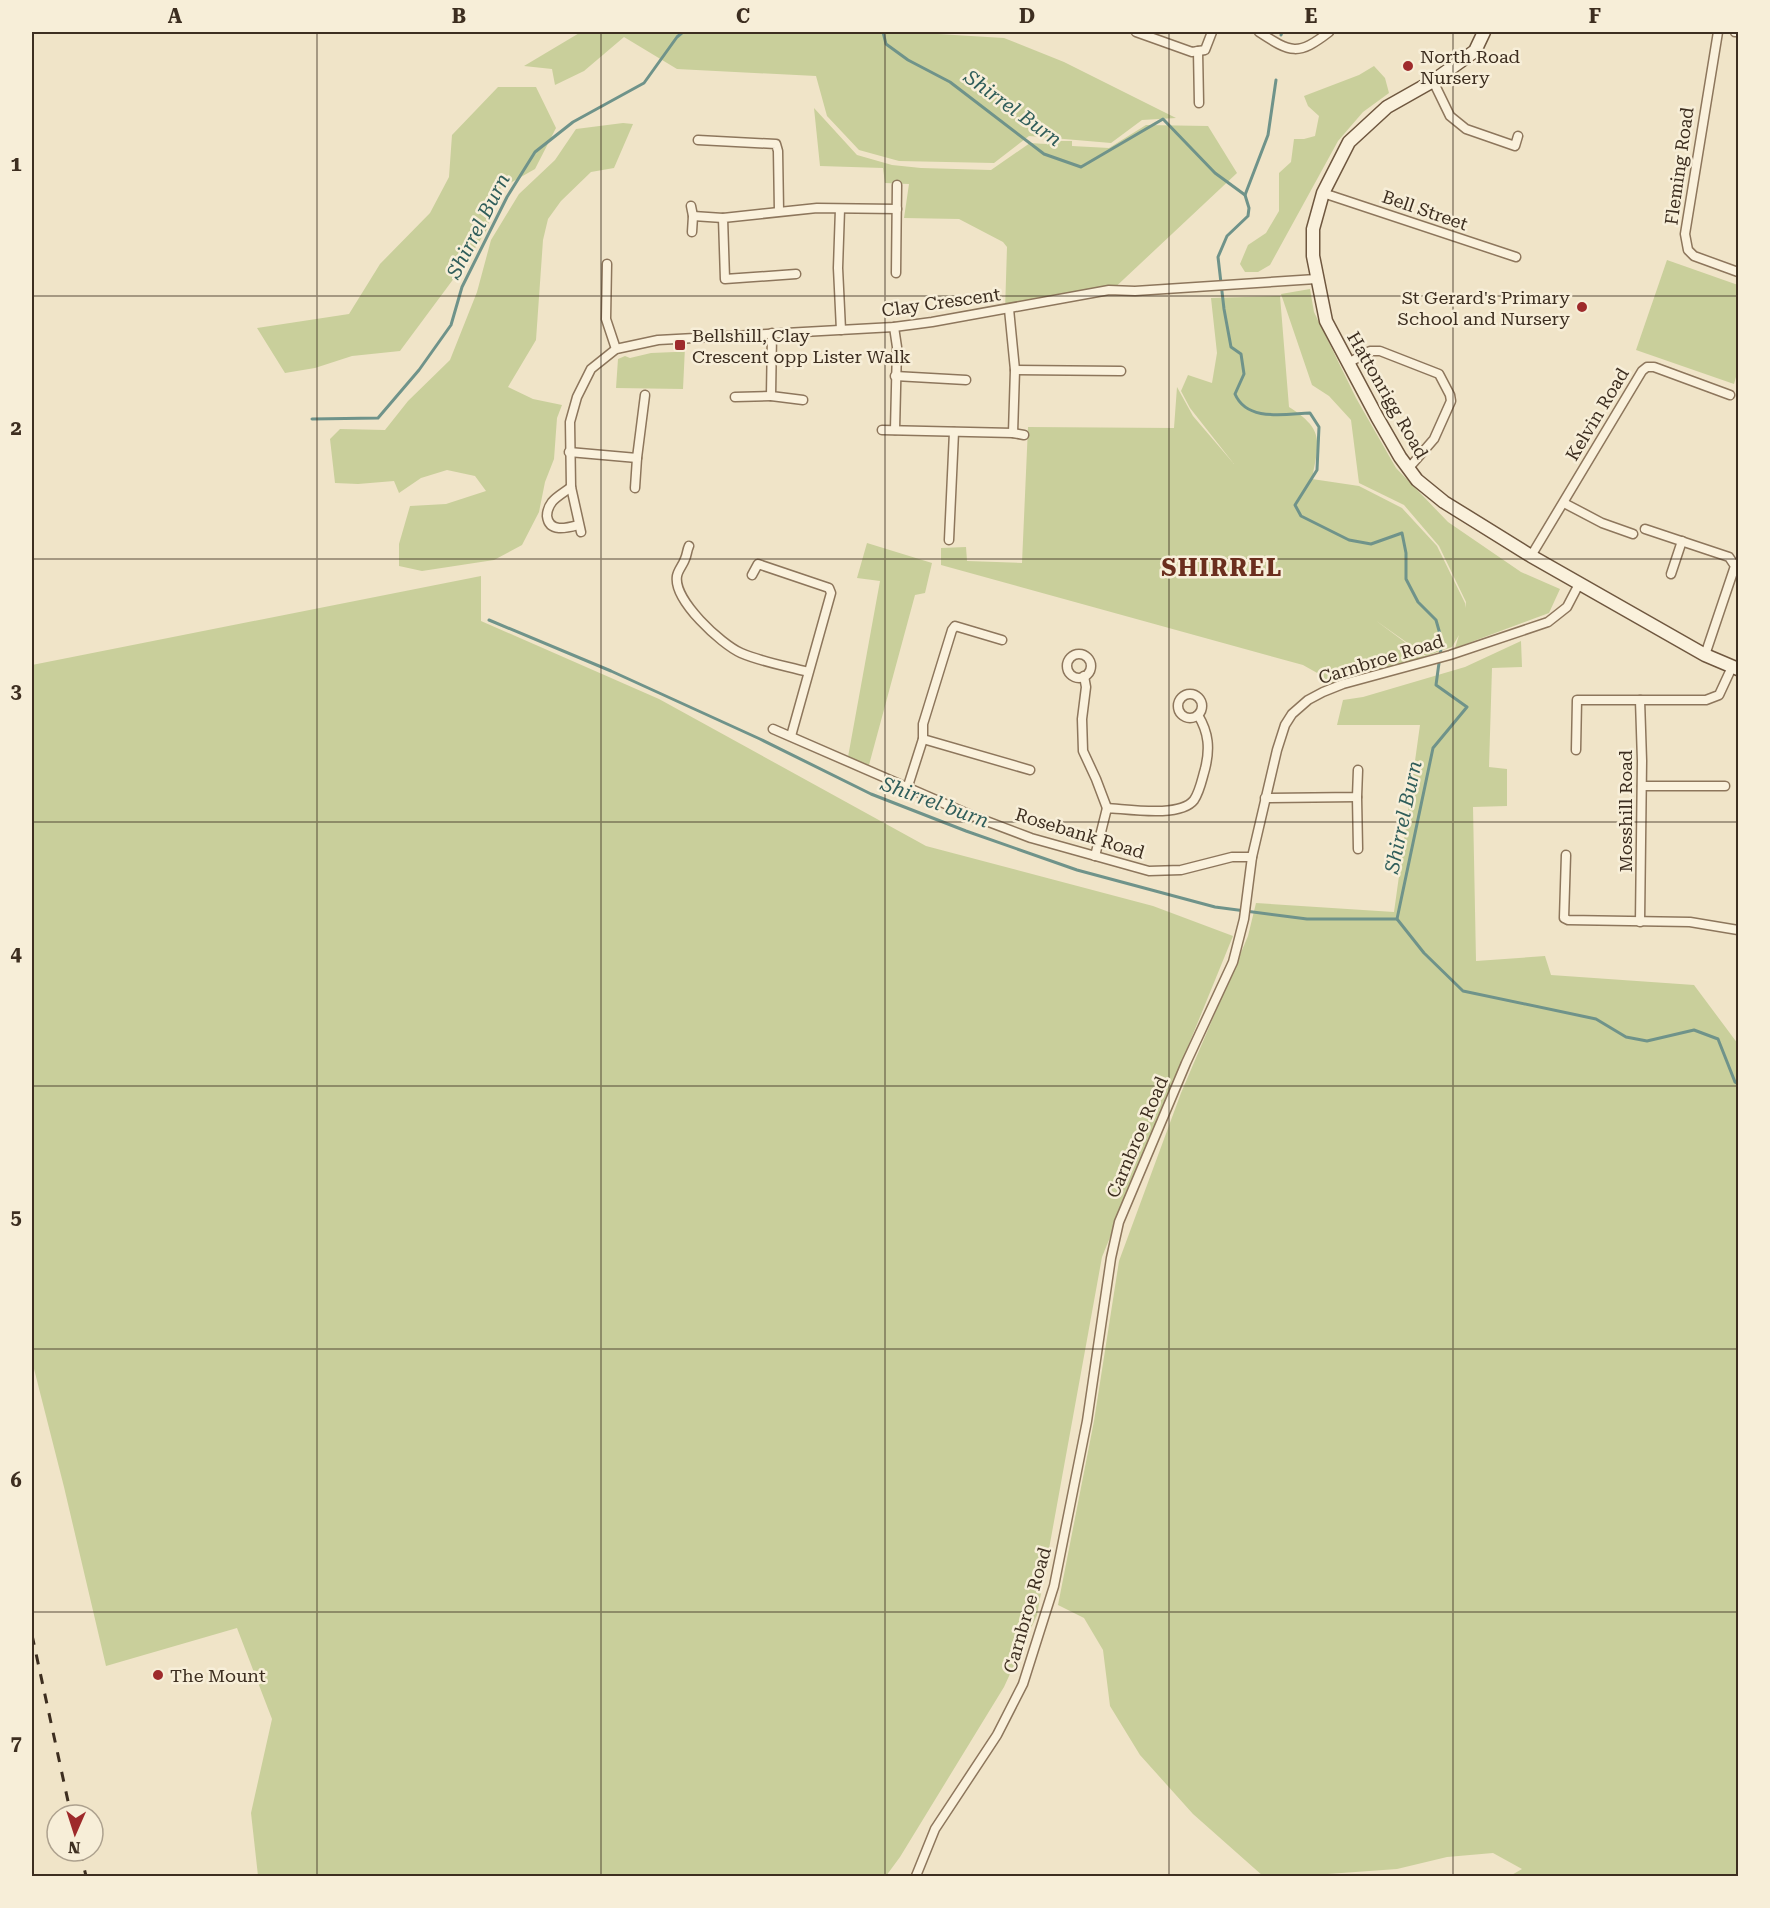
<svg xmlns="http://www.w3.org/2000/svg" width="1770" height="1908" viewBox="0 0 1770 1908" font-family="'Roboto Serif',serif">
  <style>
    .green { fill: #c9cf9b }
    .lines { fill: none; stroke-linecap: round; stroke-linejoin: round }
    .stream { stroke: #6f938a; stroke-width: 3 }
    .street-casing { stroke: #8d765c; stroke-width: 11 }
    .secondary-casing { stroke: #6f573f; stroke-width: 15 }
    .street { stroke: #faf1dc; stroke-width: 8 }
    .secondary { stroke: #faf1dc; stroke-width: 12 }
    .rail { stroke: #3d2e20; stroke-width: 3; stroke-dasharray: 10 10; stroke-linecap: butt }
    .grid { fill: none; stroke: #3d2e20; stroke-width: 1.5; stroke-opacity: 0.55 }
    .poi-dot { fill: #9e2a2b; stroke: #f7eed8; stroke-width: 2 }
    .labels { text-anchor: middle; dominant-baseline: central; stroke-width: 5; stroke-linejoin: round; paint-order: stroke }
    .poi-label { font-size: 18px; fill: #3d2e20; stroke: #f7eed8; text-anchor: start }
    .street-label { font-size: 18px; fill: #3d2e20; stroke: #f7eed8 }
    .water-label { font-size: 20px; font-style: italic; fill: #2f5d5a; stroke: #f7eed8 }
    .district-label { font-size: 24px; font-weight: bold; letter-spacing: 1.5px; fill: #6b2e1e; stroke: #f7eed8 }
    .neatline { fill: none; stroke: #3d2e20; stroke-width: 2 }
    .grid-label { font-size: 20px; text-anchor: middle; font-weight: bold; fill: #3d2e20 }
  </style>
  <rect width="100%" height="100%" fill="#f0e4c8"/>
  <!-- green -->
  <g class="green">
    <path d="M581 32H905L1004 38 1064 62 1176 118 1142 120 1111 143 1029 136 994 163 899 161 859 150 827 116 816 76 677 69 624 37 584 71 555 85 552 69 524 66Z"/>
    <path d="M1374 66 1385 78 1389 93 1363 112 1338 141 1270 265 1258 272H1245L1240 264 1248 245 1266 233 1279 211V173L1291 162 1294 139H1304L1315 136 1319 116 1308 106 1304 96 1359 75Z"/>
    <path d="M498 87H536L556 128 535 169 498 190 487 229 469 258 400 351 352 356 315 368 285 373 257 328 349 314 380 264 430 213 449 177 452 135Z"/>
    <path d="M814 108 857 155 892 165 921 168 991 170 1030 143 1046 144V141H1072V146L1109 148 1146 125 1208 126 1237 173 1108 294 1005 311 1007 247 1003 242 959 219 904 218 909 184 885 183 883 168 820 166Z"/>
    <path d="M623 123 633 124 614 168 591 172 561 201 548 219 543 240 536 340 508 387 533 399 562 405 557 418 554 459 545 482 539 512 522 545 494 560 422 571 399 566V544L410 506 446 504 486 491 475 476 447 470 421 478 399 493 394 481 358 484 335 483 330 439 340 429 385 430 408 401 450 360 477 292 491 240 519 194 555 160 576 129Z"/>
    <path d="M1667 260 1738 285V370L1734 384 1636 350Z"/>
    <path d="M1310 289 1314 312 1356 398 1396 468 1448 522 1521 572 1560 589 1549 613 1455 648 1459 635 1452 647 1426 656 1375 620 1425 657 1329 685 1319 674 1303 665 941 565V548L966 547 967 561 1022 563 1028 427 1174 428 1177 387 1193 416 1234 464 1190 408 1181 391 1188 375 1212 383 1217 353 1211 298 1280 296 1289 407C1325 430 1319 441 1312 479L1359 486 1402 508 1437 546 1465 603V608L1466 602 1439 546 1404 505 1359 483 1351 420 1329 396 1312 385 1281 294Z"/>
    <path d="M681 347H685L683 389 616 388 618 359 625 356 630 358 651 353 675 352Z"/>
    <path d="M867 543 932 563 925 593 915 595 869 765 848 757 880 581 857 578Z"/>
    <path d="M481 576V621L659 699 926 846 1153 906 1233 936 1102 1257 1037 1615 1004 1687 900 1857 886 1876H258L251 1813 272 1719 237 1628 106 1666 64 1487 32 1361V665Z"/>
    <path d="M1521 641 1522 667 1492 668 1489 767 1507 769V806L1473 807 1476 961 1545 956 1551 975 1694 985 1738 1044V1876H1510L1522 1869 1493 1853 1447 1857 1397 1869 1300 1876H1263L1193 1814 1140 1755 1110 1706 1103 1650 1084 1618 1058 1605 1094 1421 1119 1261 1181 1093 1248 936 1256 903 1394 912 1420 725H1337L1343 700 1363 697 1465 667Z"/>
  </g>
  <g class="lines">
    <!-- stream -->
    <g class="stream">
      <path d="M883 32 886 44 908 60 950 82 1044 154 1081 167 1163 119 1215 173 1245 195 1249 208 1248 216 1227 236 1218 257 1224 309 1231 347 1241 354 1244 374 1235 394C1247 422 1284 414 1310 413L1319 427 1317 470 1295 505 1301 516 1349 540 1371 544 1402 533 1406 553V579L1418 602 1436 620 1442 641 1436 685 1467 707 1433 748 1397 919 1424 953 1463 991 1596 1019 1626 1037 1647 1041 1694 1030 1718 1039 1735 1082 1738 1084"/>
      <path d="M1281 35 1282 32"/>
      <path d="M1245 195 1268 135 1276 80"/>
      <path d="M312 419 378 418 419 370 451 325 462 287 507 197 535 152 573 122 644 83 677 37 683 32"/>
      <path d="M489 620 611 671 760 739 871 794 966 831 1077 870 1215 907 1307 919H1397"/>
    </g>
    <!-- street casing -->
    <g class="street-casing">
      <g id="street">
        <path d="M1136 32 1192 52 1205 50 1212 32"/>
        <path d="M1259 32C1291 53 1298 56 1329 32"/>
        <path d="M1718 32 1685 234 1688 250 1694 256 1738 272"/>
        <path d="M1735 32H1738"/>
        <path d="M1198 51 1199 103"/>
        <path d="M1433 81 1450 116 1466 129 1515 146 1518 136"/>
        <path d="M698 140 776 144 778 151 779 211"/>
        <path d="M1323 193 1516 257"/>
        <path d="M691 206 693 216 692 232"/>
        <path d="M840 209 838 268 841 330"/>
        <path d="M693 216 723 218"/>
        <path d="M607 264 606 319 616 349"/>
        <path d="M896 273 897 185"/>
        <path d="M796 274 725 279 723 218 817 208 897 209"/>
        <path d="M1009 309 1015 370 1013 433"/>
        <path d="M894 327 897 347 895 430"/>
        <path d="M772 333 771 396 803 400"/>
        <path d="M1348 363 1370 351H1380L1439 374 1450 395 1451 401 1434 439 1408 469"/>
        <path d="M1015 370 1121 371"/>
        <path d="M895 376 966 380"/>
        <path d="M735 397 771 396"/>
        <path d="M882 430 1013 433 1024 435"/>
        <path d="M569 452 637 458 645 395"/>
        <path d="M571 487C565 492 557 496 552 502 549 506 547 511 547 516 549 533 567 528 578 525"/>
        <path d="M635 488 637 458"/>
        <path d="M1564 503 1602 523 1633 534"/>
        <path d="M1645 529 1729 557 1735 566 1705 655"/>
        <path d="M581 532 571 487 570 422 577 397 591 369 616 349 658 340 894 327 932 322 1109 290 1135 291 1316 279"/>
        <path d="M949 540 954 432"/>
        <path d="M689 546C687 550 687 555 685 559 683 565 678 570 677 576 673 600 721 644 741 653 762 662 786 666 808 672"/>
        <path d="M1531 556 1642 371 1647 367H1654L1730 395"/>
        <path d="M1671 574 1682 541"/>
        <path d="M752 575 758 564 829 588 831 593 791 736"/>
        <circle cx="1079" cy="666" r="12"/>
        <path d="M1084 676 1086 687 1082 719 1083 751 1096 779 1107 808"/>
        <circle cx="1190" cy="706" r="12"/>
        <path d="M1640 700 1642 761 1640 922"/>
        <path d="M773 729 973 816 1031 838 1149 871 1181 870 1232 857H1252"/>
        <path d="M923 739 1030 770"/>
        <path d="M1576 750 1577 700H1706L1719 695 1732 667"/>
        <path d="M1642 786H1725"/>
        <path d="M907 789 923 739V724L952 630 955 626 1002 640"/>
        <path d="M1357 797 1358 849"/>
        <path d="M1265 798 1357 797 1358 770"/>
        <path d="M1566 855 1564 918 1568 920 1690 922 1738 930"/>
        <path d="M1095 856 1107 808C1128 809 1180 818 1194 800 1200 791 1202 779 1205 769 1210 749 1209 733 1198 715"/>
        <path d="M916 1876 935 1829 997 1735 1023 1684 1054 1586 1087 1421 1111 1258 1119 1222 1186 1063 1233 962 1244 919 1252 857 1277 750 1285 725 1292 714 1308 700 1323 692 1343 684 1450 655 1548 622 1567 607 1579 584"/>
      </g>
    </g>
    <!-- secondary casing -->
    <g class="secondary-casing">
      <path id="secondary" d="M1484 32 1475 51 1433 81 1387 107 1349 142 1323 193 1313 229V256L1326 321 1377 417 1400 457 1417 480 1444 502 1531 556 1705 655 1738 669"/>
    </g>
    <!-- street -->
    <use href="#street" class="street"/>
    <!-- secondary -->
    <use href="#secondary" class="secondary"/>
    <!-- rail -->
    <g class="rail">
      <path d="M32 1635 71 1815"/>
      <path d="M80 1851 86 1876"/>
    </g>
  </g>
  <!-- grid -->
  <path class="grid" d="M317 32V1876M601 32V1876M885 32V1876M1169 32V1876M1453 32V1876M32 296H1738M32 559H1738M32 822H1738M32 1086H1738M32 1349H1738M32 1612H1738"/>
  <!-- markers -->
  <g class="poi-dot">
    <circle cx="1408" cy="66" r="6"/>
    <circle cx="1582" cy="307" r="6"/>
    <rect x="674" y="339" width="12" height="12" rx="3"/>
    <circle cx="158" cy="1675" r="6"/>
  </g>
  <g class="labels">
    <!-- poi labels -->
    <g class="poi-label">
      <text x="1420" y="56">North Road<tspan x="1420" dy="21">Nursery</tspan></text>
      <text x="1570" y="297" text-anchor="end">St Gerard's Primary<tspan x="1570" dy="21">School and Nursery</tspan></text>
      <text x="692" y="335">Bellshill, Clay<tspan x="692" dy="21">Crescent opp Lister Walk</tspan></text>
      <text x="170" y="1675">The Mount</text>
    </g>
    <!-- street labels -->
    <g class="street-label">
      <text transform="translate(1679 166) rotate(-82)">Fleming Road</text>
      <text transform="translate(1425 210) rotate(19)">Bell Street</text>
      <text transform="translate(941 302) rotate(-8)">Clay Crescent</text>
      <text transform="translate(1388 395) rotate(60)">Hattonrigg Road</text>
      <text transform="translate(1597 414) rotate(-59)">Kelvin Road</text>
      <text transform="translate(1381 659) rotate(-17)">Carnbroe Road</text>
      <text transform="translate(1625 811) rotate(-90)">Mosshill Road</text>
      <text transform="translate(1080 833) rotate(17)">Rosebank Road</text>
      <text transform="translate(1137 1137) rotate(-67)">Carnbroe Road</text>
      <text transform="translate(1027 1610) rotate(-74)">Carnbroe Road</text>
    </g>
    <!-- water labels -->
    <g class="water-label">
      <text transform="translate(1013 108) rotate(36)">Shirrel Burn</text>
      <text transform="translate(478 226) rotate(-63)">Shirrel Burn</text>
      <text transform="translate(935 802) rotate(20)">Shirrel burn</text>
      <text transform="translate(1403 817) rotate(-78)">Shirrel Burn</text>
    </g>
    <!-- district labels -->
    <g class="district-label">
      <text x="1222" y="568">SHIRREL</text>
    </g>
  </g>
  <!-- border -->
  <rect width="1770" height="1908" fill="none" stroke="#f7eed8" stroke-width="66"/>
  <!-- north arrow -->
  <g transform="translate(75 1833) rotate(183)"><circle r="28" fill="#f7eed8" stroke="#ada18e" stroke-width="1.5"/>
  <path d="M0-4.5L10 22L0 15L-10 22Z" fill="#9e2a2b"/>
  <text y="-9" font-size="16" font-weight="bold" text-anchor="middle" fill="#3d2e20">N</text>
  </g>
  <rect x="33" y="33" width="1704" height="1842" class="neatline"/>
  <g class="grid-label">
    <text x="175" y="23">A</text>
    <text x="459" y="23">B</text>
    <text x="743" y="23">C</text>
    <text x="1027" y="23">D</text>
    <text x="1311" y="23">E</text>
    <text x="1595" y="23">F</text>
    <text x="16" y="171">1</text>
    <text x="16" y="435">2</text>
    <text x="16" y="698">3</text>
    <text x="16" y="961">4</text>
    <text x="16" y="1224">5</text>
    <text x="16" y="1487">6</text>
    <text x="16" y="1750">7</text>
  </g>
</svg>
